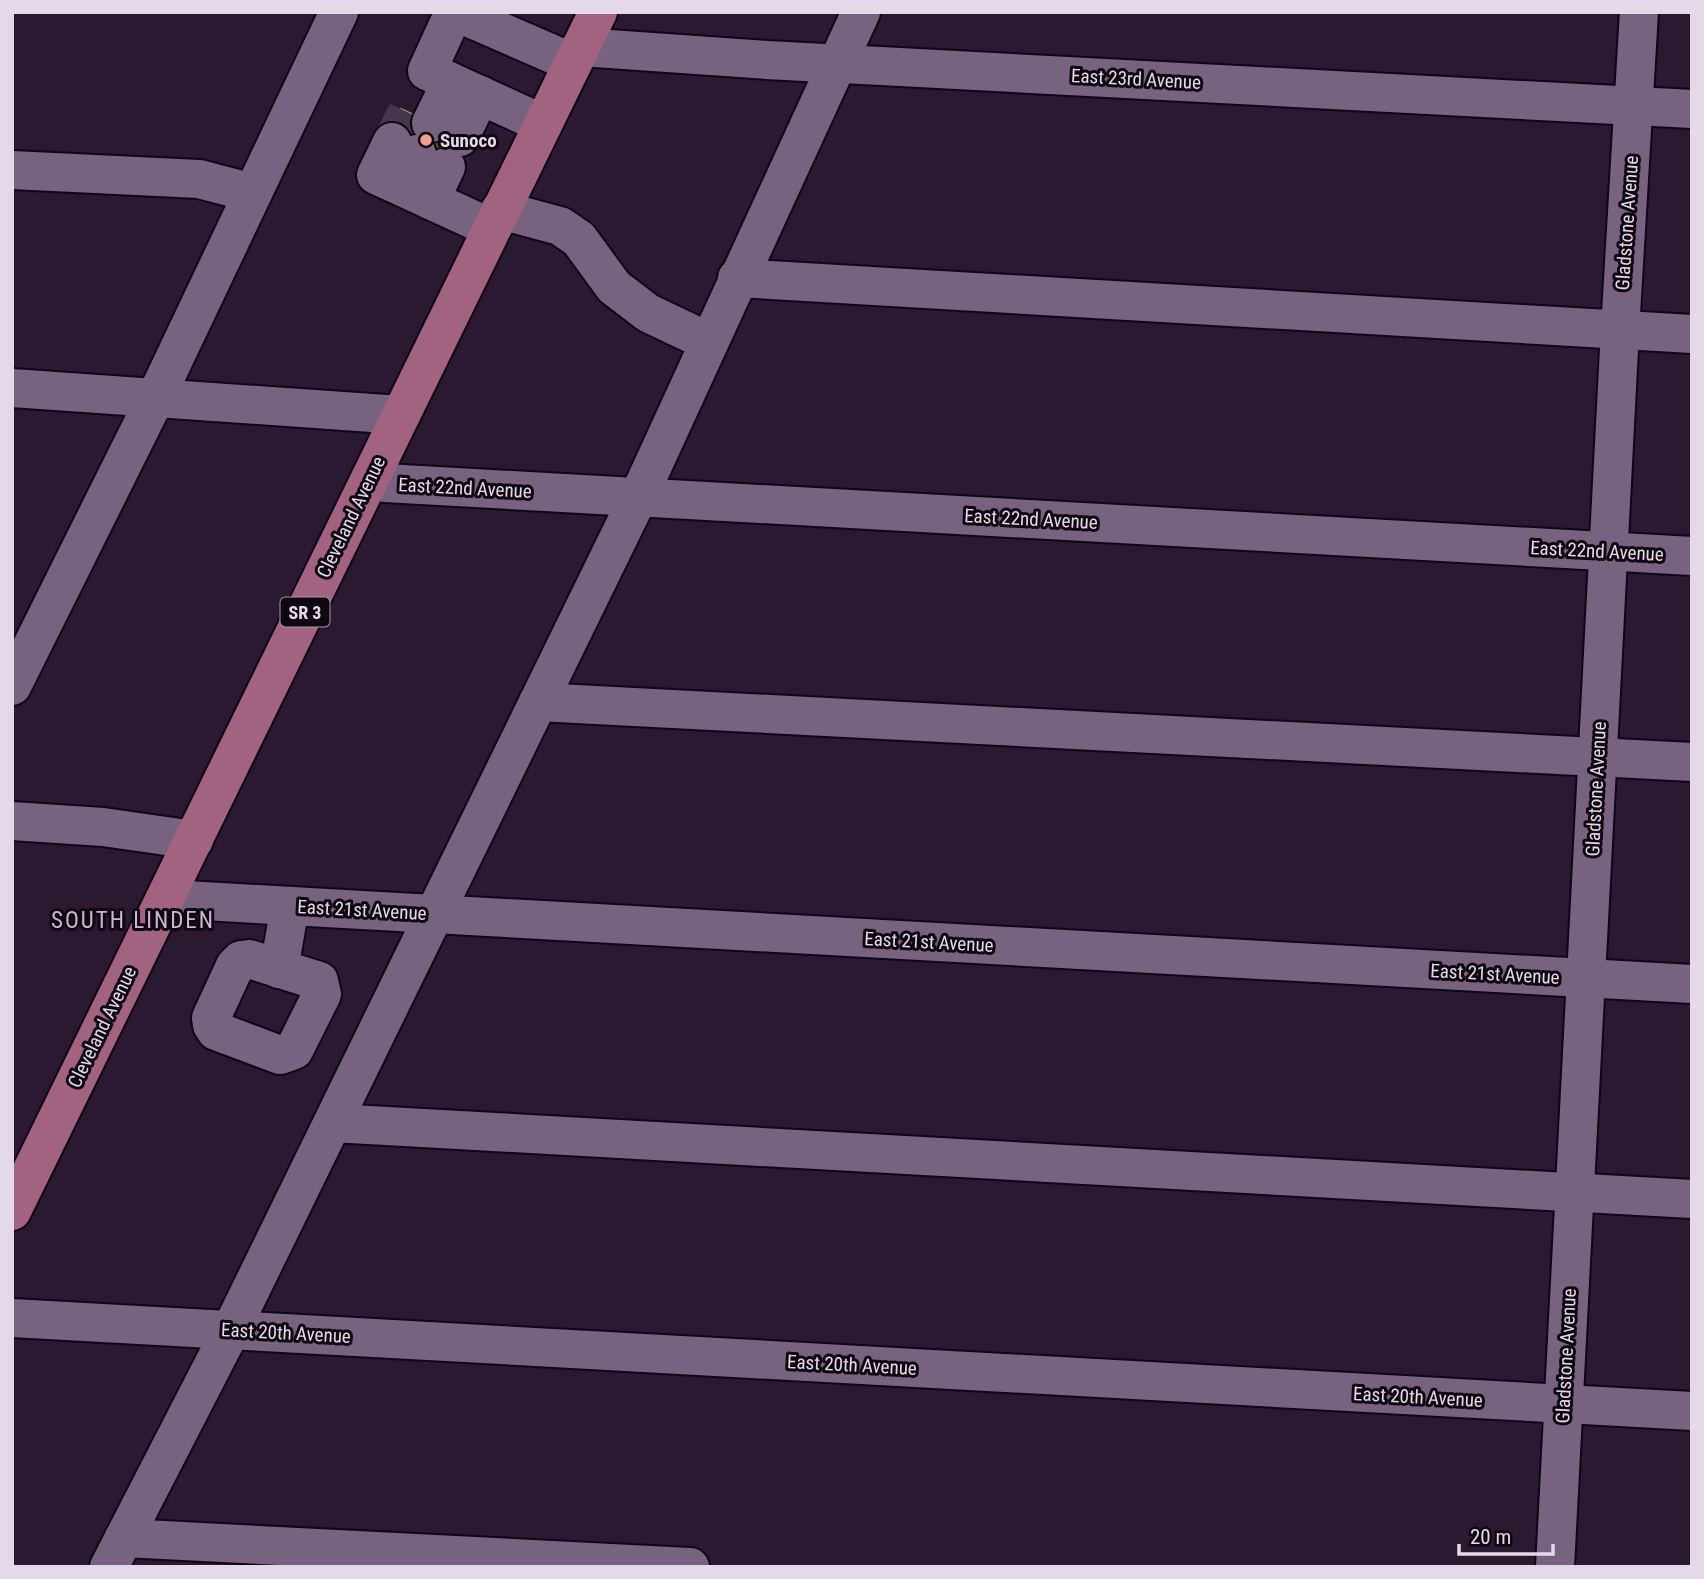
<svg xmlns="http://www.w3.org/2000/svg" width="1704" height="1579" viewBox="0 0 1704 1579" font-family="'Roboto Condensed',sans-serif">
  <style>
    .building { fill: #6f4d13; stroke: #a18c6e; stroke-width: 2 }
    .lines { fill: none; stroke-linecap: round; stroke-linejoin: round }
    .minor-tunnel { stroke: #46364c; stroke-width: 38; stroke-dasharray: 38 19; stroke-linecap: butt }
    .minor-casing { stroke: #120418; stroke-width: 42 }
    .major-casing { stroke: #120418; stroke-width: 42 }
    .minor { stroke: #77637f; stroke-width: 38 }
    .major { stroke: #a26380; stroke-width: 38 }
    .poi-dot { fill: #f59c94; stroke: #0f0811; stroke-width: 2.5 }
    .labels { text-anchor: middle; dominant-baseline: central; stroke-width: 6; stroke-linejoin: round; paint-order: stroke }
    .shield { fill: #0f0811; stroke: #a49aa8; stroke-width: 2 }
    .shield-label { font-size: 18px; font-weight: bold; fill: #e4d9e8 }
    .street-label { font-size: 19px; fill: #e4d9e8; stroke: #0f0811 }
    .poi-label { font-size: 19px; font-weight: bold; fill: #e4d9e8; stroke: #0f0811; text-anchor: start }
    .quarter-label { font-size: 23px; letter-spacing: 2px; fill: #cbb5d4; stroke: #0f0811 }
  </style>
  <rect width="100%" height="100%" fill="#2a1931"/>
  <!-- building -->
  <path class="building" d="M401 109 460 137 446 167 387 139Z"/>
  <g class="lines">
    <!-- minor-tunnel -->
    <path class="minor-tunnel" d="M392 142 407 112"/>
    <!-- minor casing -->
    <g class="minor-casing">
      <g id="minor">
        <path d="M454 12 427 71 543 124"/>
        <path d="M456 12 573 63"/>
        <path d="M581 47 767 60 1692 109"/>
        <path d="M431 123 451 82"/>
        <path d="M460 137 480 95"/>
        <path d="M392 142 376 175 491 228"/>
        <path d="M12 170 199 179 253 193"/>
        <path d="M401 186 417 154"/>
        <path d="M430 200 446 167"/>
        <path d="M500 210 560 226 579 239 614 287 648 313 709 342"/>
        <path d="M737 278 1692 334"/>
        <path d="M12 388 401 415"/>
        <path d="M370 479 385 483 1692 556"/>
        <path d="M12 686 156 397 339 12"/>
        <path d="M538 702 1692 762"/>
        <path d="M12 821 103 827 194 840"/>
        <path d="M166 897 186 900 362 910 1692 984"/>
        <path d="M249 959 319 981 322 994 294 1050 280 1055 216 1031 212 1025 211 1018 235 966 241 960Z"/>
        <path d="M279 969 290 906"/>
        <path d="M333 1123 1692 1199"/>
        <path d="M12 1318 1692 1411"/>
        <path d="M124 1538 690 1567"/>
        <path d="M109 1567 231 1330 638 498 861 12"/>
        <path d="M1555 1567 1620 330 1639 12"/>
      </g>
    </g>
    <!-- major casing -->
    <g class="major-casing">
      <path id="major" d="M12 1211 598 12"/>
    </g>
    <!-- minor -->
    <use href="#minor" class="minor"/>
    <!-- major -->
    <use href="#major" class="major"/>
  </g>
  <!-- markers -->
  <circle class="poi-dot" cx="426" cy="140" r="7"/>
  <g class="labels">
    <!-- shield labels -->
    <rect class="shield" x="280.5" y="597.5" width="49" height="29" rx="5"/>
    <g class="shield-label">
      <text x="305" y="612">SR 3</text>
    </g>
    <!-- street labels -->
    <g class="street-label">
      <text transform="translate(1136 79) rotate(3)">East 23rd Avenue</text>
      <text transform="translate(1627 223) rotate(-86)">Gladstone Avenue</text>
      <text transform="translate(465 488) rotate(3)">East 22nd Avenue</text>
      <text transform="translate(351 517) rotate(-64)">Cleveland Avenue</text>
      <text transform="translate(1031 519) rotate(3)">East 22nd Avenue</text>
      <text transform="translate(1597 551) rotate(3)">East 22nd Avenue</text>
      <text transform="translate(1596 789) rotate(-87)">Gladstone Avenue</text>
      <text transform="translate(362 910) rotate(3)">East 21st Avenue</text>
      <text transform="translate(929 942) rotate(3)">East 21st Avenue</text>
      <text transform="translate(1495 974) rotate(3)">East 21st Avenue</text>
      <text transform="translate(102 1027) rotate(-64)">Cleveland Avenue</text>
      <text transform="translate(286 1333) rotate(3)">East 20th Avenue</text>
      <text transform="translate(1566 1356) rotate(-87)">Gladstone Avenue</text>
      <text transform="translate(852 1365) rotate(3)">East 20th Avenue</text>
      <text transform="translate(1418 1397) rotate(3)">East 20th Avenue</text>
    </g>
    <!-- poi labels -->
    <g class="poi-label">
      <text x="440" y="140">Sunoco</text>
    </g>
    <!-- quarter labels -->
    <g class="quarter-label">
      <text x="133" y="920">SOUTH LINDEN</text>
    </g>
  </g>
  <!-- border -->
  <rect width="1704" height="1579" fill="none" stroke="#e4d9e8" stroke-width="28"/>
  <!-- scale -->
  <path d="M1459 1544v10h94v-10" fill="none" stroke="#e4d9e8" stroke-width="3.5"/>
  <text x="1470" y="1544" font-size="21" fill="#e4d9e8" stroke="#0f0811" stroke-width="5" paint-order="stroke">20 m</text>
</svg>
